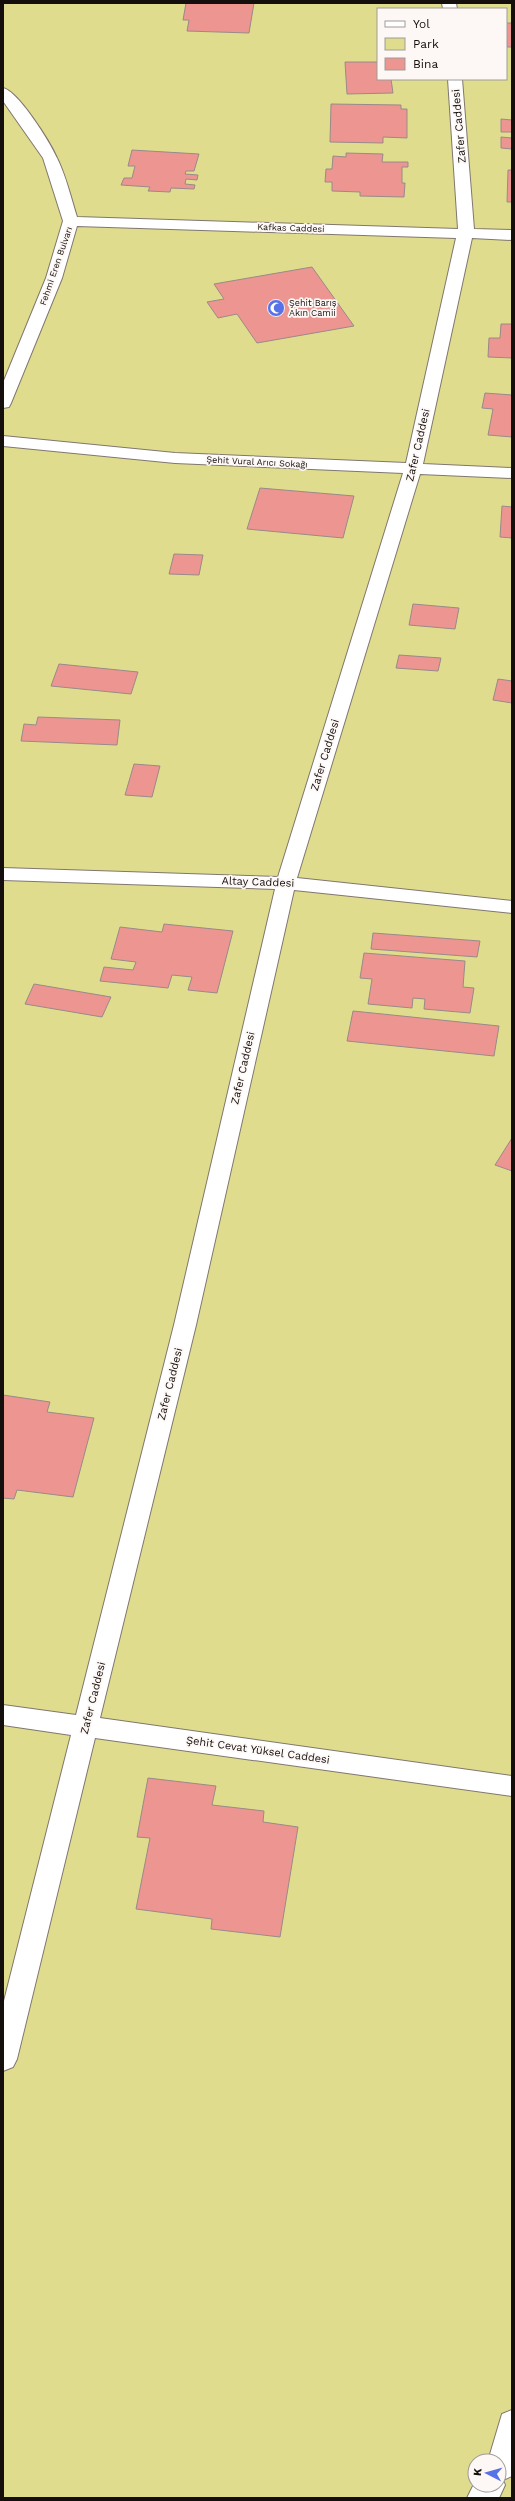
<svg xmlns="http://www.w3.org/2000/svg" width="515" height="2501" viewBox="0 0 515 2501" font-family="'Work Sans',sans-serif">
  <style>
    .green { fill: #dfdd8d; fill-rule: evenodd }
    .building { fill: #ec9591; stroke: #998a89 }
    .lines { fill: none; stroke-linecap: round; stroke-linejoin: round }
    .minor-casing { stroke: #81766f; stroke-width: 2 }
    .minor { fill: #fff; fill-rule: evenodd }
    .labels { text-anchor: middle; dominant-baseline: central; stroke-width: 3.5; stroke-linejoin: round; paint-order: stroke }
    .far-street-label { font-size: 9px; fill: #140f0d; stroke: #fdf8f5 }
    .far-poi-label { font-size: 9px; fill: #140f0d; stroke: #fdf8f5; text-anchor: start }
    .street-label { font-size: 11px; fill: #140f0d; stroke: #fdf8f5 }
  </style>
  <rect width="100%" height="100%" fill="#f6e9e2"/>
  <!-- green -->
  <path class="green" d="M3 3H512V2498H3ZM378 9H506V79H378ZM475 2461H499V2485H475Z"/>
  <!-- building -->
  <g class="building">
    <path d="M186 3H254L249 33 187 31 189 20H183Z"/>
    <path d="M506 23H512V47H507Z"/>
    <path d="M345 62H378V79H391L393 93 347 94Z"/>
    <path d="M331 104 401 105V109H407V138L383 137V143L330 142Z"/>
    <path d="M501 119 512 120V132H501Z"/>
    <path d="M501 137 512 138V149L501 148Z"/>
    <path d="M132 150 199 154 194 171H186L185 174 198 175 197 180 186 179 185 184 195 185 194 189 171 188 170 192 148 191 150 187 121 185 124 178H132L135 166H128Z"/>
    <path d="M346 153 383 154 382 162H408V167H402V183H405L404 197 360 196V192L332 191V182H325L326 169H332L333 156 346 157Z"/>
    <path d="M508 170H512V202H507Z"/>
    <path d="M312 267 354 326 257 343 237 314 218 318 207 302 224 299 214 284Z"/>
    <path d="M501 324H512V358L488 357 489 338H500Z"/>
    <path d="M485 393 512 395V437L488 435 493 409 482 408Z"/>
    <path d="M260 488 354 496 343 538 247 529Z"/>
    <path d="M502 506 512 507V538L500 537Z"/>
    <path d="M174 554 203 555 199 575 169 574Z"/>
    <path d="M413 604 459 608 455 629 409 625Z"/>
    <path d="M399 655 441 658 438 671 396 668Z"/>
    <path d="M59 664 138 672 131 694 51 686Z"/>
    <path d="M498 679 512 681V703L493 700Z"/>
    <path d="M38 717 120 720 117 745 21 741 24 724 36 725Z"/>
    <path d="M134 764 160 766 152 797 125 795Z"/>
    <path d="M164 924 233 931 217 993 188 990 192 977 172 975 168 988 100 981 104 967 133 970 136 962 111 959 120 927 162 932Z"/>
    <path d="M373 933 480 941 477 957 371 949Z"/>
    <path d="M364 953 465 961 463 987 474 988 470 1013 424 1009 425 999 413 998 412 1008 368 1004 372 979 360 978Z"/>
    <path d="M34 984 111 997 102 1017 25 1004Z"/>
    <path d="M353 1011 499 1026 494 1056 347 1041Z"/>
    <path d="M512 1138V1171L495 1165Z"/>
    <path d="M3 1395 50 1402 47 1412 94 1418 73 1497 17 1490 14 1499 3 1498Z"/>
    <path d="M148 1778 216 1786 212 1805 264 1811 263 1822 298 1827 280 1937 211 1929 212 1919 136 1909 150 1838 137 1837Z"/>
  </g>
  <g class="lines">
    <!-- minor casing -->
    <g class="minor-casing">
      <g id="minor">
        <path d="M442 3H456L457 9H443Z"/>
        <path d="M448 79H462L474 229 512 230V240L472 238 423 464 512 468V478L420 474 297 878 512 901V913L294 890 196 1325 100 1718 512 1776V1796L95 1738 17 2059 13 2067 3 2071V2005L71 1735 3 1725V1705L76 1715 174 1325 275 889 3 880V868L278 877 403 473 175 463 3 446V436L175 453 406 463 456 238 77 226 62 278 11 403 9 407 3 408V383L46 278 63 221 43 158 3 101V88C18 91 50 142 57 158 66 176 71 198 77 217L458 229Z"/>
        <path d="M512 2410V2476L503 2480 505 2485 499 2498H467L475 2482V2485H499V2461H488L502 2414Z"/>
      </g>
    </g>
    <!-- minor -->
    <use href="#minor" class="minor"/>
  </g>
  <!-- icons -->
  <defs>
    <g id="mosque-disc" transform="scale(0.9)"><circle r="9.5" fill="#5872e8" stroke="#fdf8f5"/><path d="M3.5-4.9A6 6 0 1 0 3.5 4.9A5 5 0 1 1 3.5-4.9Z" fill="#fff"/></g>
  </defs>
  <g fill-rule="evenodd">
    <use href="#mosque-disc" x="276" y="308"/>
  </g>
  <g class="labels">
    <!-- far-street labels -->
    <g class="far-street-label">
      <text transform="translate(291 228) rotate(2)">Kafkas Caddesi</text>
      <text transform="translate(56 266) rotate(-71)">Fehmi Eren Bulvarı</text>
      <text transform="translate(257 462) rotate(3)">Şehit Vural Arıcı Sokağı</text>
    </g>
    <!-- far-poi labels -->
    <g class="far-poi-label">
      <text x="289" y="303">Şehit Barış<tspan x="289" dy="10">Akın Camii</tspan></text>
    </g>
    <!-- street labels -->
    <g class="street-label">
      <text transform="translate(459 126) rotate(-95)">Zafer Caddesi</text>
      <text transform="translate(418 445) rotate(-77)">Zafer Caddesi</text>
      <text transform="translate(325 755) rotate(-73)">Zafer Caddesi</text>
      <text transform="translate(258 882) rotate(2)">Altay Caddesi</text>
      <text transform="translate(243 1068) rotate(-77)">Zafer Caddesi</text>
      <text transform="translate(170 1384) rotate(-76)">Zafer Caddesi</text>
      <text transform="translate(93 1698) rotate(-76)">Zafer Caddesi</text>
      <text transform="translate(258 1750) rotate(8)">Şehit Cevat Yüksel Caddesi</text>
    </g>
  </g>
  <!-- border -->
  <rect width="515" height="2501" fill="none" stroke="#140f0d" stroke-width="8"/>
  <!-- legend -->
  <rect x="377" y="8" width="130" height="72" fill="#fdf8f5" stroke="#a09b98"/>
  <rect x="385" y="21" width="20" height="6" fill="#ffffff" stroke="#a09b98"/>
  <text x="413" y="28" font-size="12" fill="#140f0d">Yol</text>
  <rect x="385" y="38" width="20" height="12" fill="#dfdd8d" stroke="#a09b98"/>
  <text x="413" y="48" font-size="12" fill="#140f0d">Park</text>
  <rect x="385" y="58" width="20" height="12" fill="#ec9591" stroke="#a09b98"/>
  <text x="413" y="68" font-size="12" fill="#140f0d">Bina</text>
  <!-- north arrow -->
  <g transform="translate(487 2473) rotate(276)"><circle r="19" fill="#fdf8f5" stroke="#a09b98"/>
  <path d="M0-3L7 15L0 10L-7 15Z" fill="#5872e8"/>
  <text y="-6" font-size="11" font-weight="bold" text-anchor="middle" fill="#140f0d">K</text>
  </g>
</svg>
